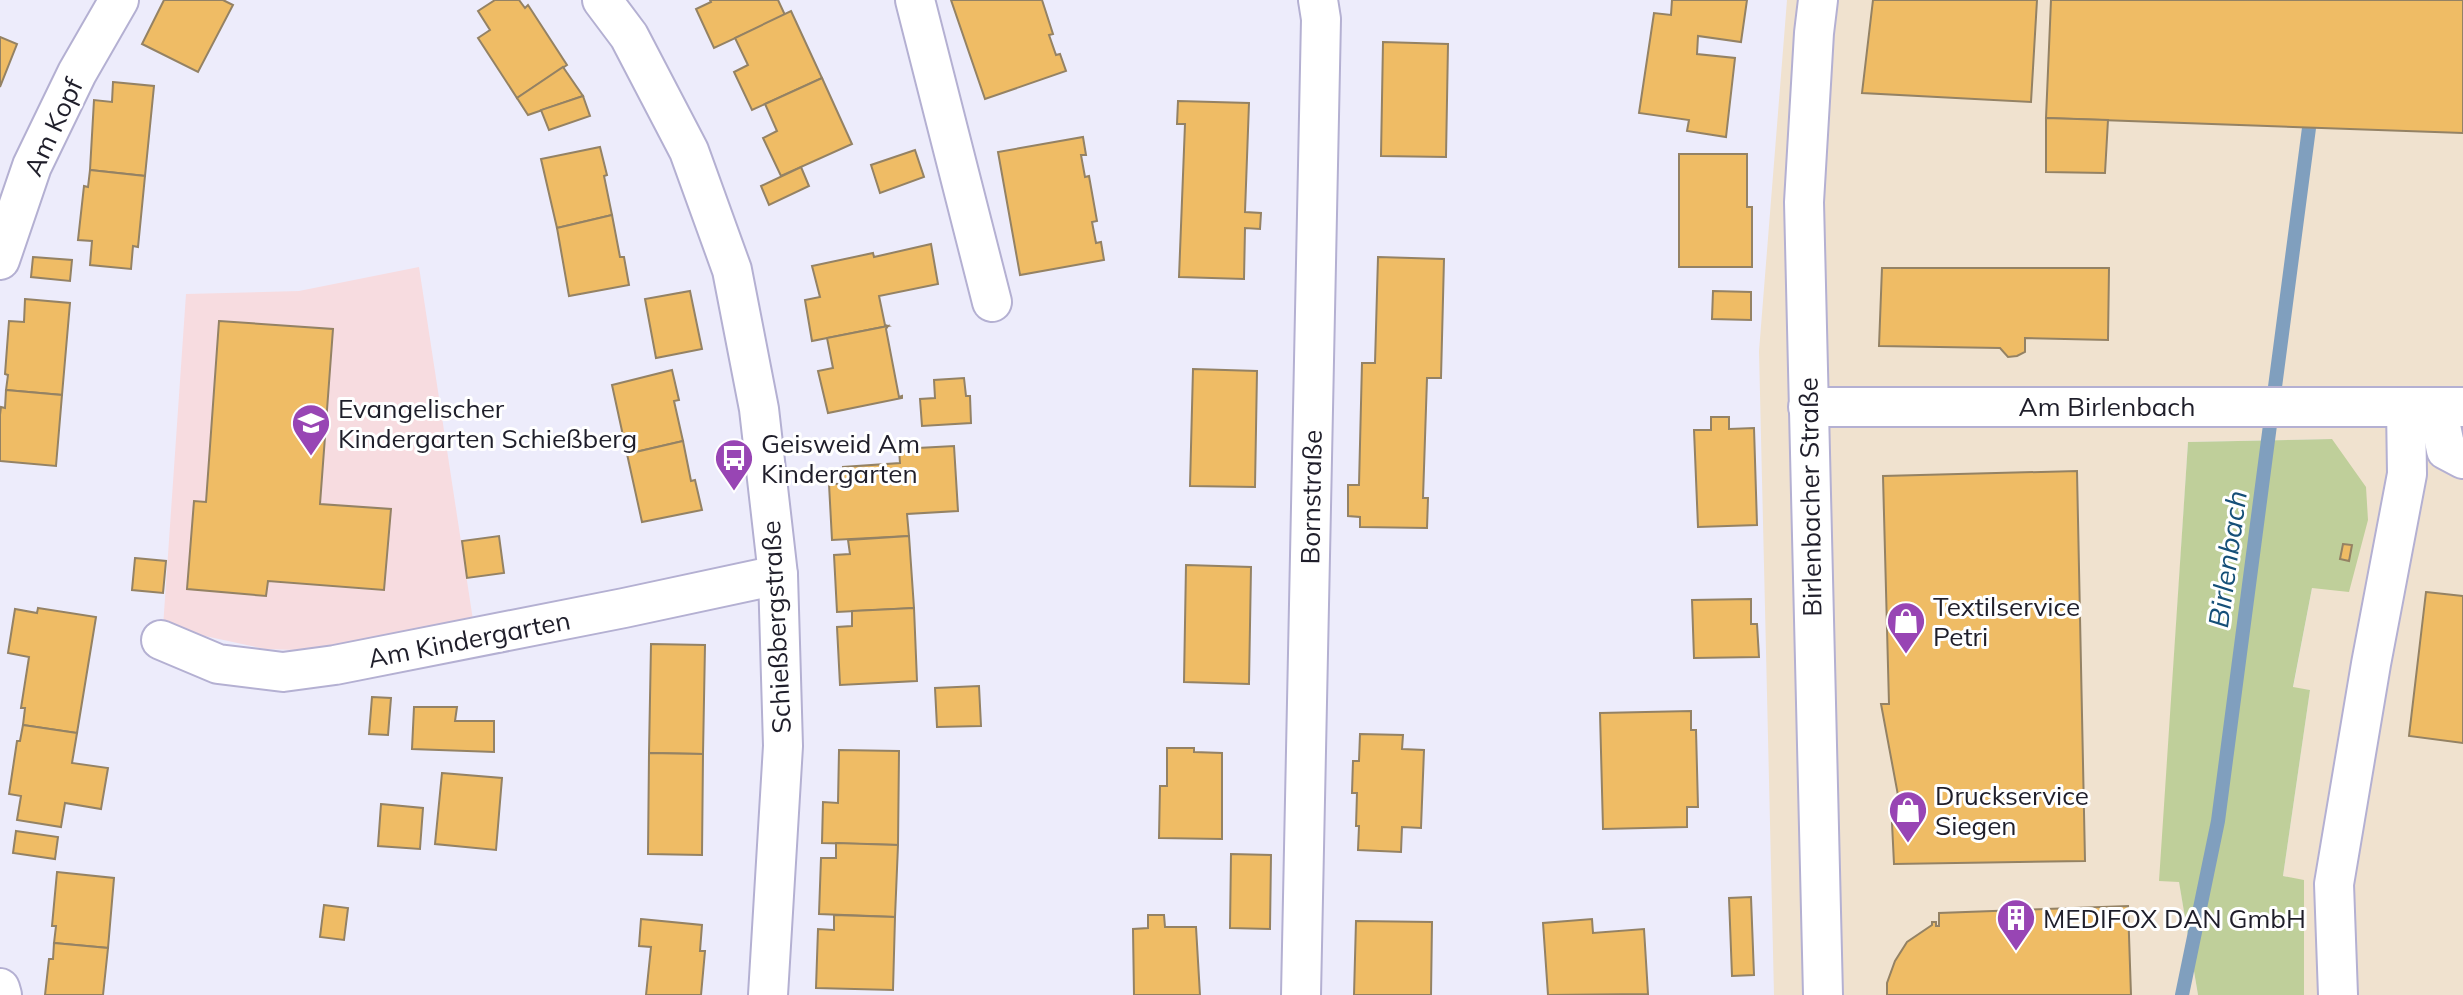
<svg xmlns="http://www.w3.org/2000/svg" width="2463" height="995" viewBox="0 0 2463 995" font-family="Mulish,sans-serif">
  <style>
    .commercial { fill: #f0e2cf }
    .education { fill: #f7dce0 }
    .green { fill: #bfcf9a }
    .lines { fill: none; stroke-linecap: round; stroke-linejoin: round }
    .stream { stroke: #809fbe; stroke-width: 14 }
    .building { fill: #efbc65; stroke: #948264; stroke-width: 2 }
    .minor-casing { stroke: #b4b0d2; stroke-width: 42 }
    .major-casing { stroke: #b4b0d2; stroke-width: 42 }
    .minor { stroke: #fff; stroke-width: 38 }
    .major { stroke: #fff; stroke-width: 38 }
    .labels { text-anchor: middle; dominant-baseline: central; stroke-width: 6; stroke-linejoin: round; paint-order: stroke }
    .street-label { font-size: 26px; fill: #1f1e2a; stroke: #fff }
    .poi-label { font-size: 26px; fill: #1f1e2a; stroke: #fff; text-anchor: start }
    .water-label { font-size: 28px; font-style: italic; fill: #154f78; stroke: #fff }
  </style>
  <rect width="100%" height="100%" fill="#edecfb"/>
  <!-- commercial -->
  <path class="commercial" d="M1787 0H2463V995H2304V881L2283 876 2310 690 2293 688 2312 588 2331 439 2188 442 2160 881H2179L2198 995H1774L1759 351Z"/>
  <!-- education -->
  <path class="education" d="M419 267 473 620 330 651 265 649 163 627 186 294 299 291Z"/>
  <!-- green -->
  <path class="green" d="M2332 439 2366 487 2368 520 2349 592 2312 588 2293 687 2310 690 2283 876 2304 880V995H2198L2179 882 2159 881 2188 442Z"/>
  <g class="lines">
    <!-- stream -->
    <path class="stream" d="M2182 995 2218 821 2309 128"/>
  </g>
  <!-- building -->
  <g class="building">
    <path d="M164 0H223L233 5 198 72 142 44Z"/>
    <path d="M495 0H519L525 8 528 5 567 65 517 98 478 38 490 30 478 11Z"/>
    <path d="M710 0H778L785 15 714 48 696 9 711 2Z"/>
    <path d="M951 0H1042L1053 34 1049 35 1056 55 1060 54 1066 71 985 99Z"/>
    <path d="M1672 0H1747L1741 42 1698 36 1697 54 1735 58 1726 137 1687 131 1689 120 1639 113 1654 13 1671 15Z"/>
    <path d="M1873 0H2037L2031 102 1862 93Z"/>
    <path d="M2051 0H2463V133L2046 118Z"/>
    <path d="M791 11 822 78 752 110 734 72 748 65 735 38Z"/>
    <path d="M0 37 17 44 0 87Z"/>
    <path d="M1383 42 1448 44 1446 157 1381 156Z"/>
    <path d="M563 67 583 96 528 115 517 98Z"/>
    <path d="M822 78 852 144 781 176 763 138 777 131 765 104Z"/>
    <path d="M113 82 154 86 145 176 90 170 94 100 112 102Z"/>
    <path d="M583 96 590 116 549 130 541 110Z"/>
    <path d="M1178 101 1249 103 1245 212 1261 213 1260 229 1245 228 1244 279 1179 277 1185 124H1177Z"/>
    <path d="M2046 118 2108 120 2105 173 2046 172Z"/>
    <path d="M1083 137 1086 155H1081L1085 177 1089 176 1097 221 1092 222 1096 243 1101 242 1104 260 1020 275 998 152Z"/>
    <path d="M600 147 607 175 604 176 612 215 557 228 541 159Z"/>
    <path d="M915 150 924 177 880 193 871 165Z"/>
    <path d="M1679 154H1747V207H1752V267H1679Z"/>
    <path d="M801 167 809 186 769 205 761 186Z"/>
    <path d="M90 170 145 176 138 247 133 246 131 269 90 265 92 241 78 240 84 186 88 187Z"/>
    <path d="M612 215 620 257H624L629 285 569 296 557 228Z"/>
    <path d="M931 244 938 284 879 296 885 325 888 326 812 341 805 300 820 297 812 266 873 253 874 257Z"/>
    <path d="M33 257 72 260 70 281 31 277Z"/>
    <path d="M1378 257 1444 259 1441 378H1427L1423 498H1428L1427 528 1360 527V517L1348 516V485H1359L1362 363H1375Z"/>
    <path d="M1882 268H2109L2108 340 2025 338V352L2017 356 2008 357 2000 348 1879 346Z"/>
    <path d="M690 291 702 349 656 358 645 299Z"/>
    <path d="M1713 291 1751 292V320L1712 319Z"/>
    <path d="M25 299 70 303 62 395 6 390 8 375 5 374 9 321 24 322Z"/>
    <path d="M219 321 333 329 320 504 391 509 384 590 268 581 266 596 187 589 194 501 206 502Z"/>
    <path d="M888 326 886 329 899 397 902 396V398L828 413 818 371 833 368 827 338Z"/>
    <path d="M1193 369 1257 371 1255 487 1190 486Z"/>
    <path d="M672 370 679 400 674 401 683 441 627 454 612 385Z"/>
    <path d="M964 378 966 396H970L971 423 922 426 920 399 935 398 934 380Z"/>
    <path d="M6 390 62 395 56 466 0 461V415L1 407 5 408Z"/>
    <path d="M1711 417H1729V429L1754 428 1757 525 1698 527 1694 430H1711Z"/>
    <path d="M683 441 691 481 695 480 702 510 642 522 627 454Z"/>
    <path d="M954 446 958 511 907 514 909 536 832 540 829 484H844L843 467 900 463 899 449Z"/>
    <path d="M2077 471 2085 861 1894 864 1892 823 1903 822 1881 704H1889L1883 476Z"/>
    <path d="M499 536 504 573 467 578 462 541Z"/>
    <path d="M909 536 914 608 837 612 834 555 850 554 848 540Z"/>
    <path d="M2343 544 2352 545 2349 561 2340 559Z"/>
    <path d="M135 558 166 561 163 593 132 590Z"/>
    <path d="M1186 565 1251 567 1249 684 1184 682Z"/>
    <path d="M2426 592 2463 596V743L2409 736Z"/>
    <path d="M1751 599V624H1757L1759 657 1694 658 1692 600Z"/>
    <path d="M38 608 96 617 77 733 23 725 25 708H21L29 657 8 653 15 609 37 613Z"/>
    <path d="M914 608 917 681 840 685 837 627 852 626V611Z"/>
    <path d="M651 644 705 645 703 754 649 753Z"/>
    <path d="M979 686 981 726 937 727 935 688Z"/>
    <path d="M372 697 391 698 388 735 369 734Z"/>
    <path d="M414 707H457L455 721H494V752L412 749Z"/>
    <path d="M1691 711V730H1696L1698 807H1687V827L1603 829 1600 713Z"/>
    <path d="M23 725 77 733 72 763 108 768 101 809 65 803 61 827 17 820 21 796 9 794 17 741H20Z"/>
    <path d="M1360 734 1403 735 1402 749 1424 750 1421 828 1402 827 1401 852 1358 850 1359 826H1356L1357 793H1352L1353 761H1359Z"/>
    <path d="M1167 748H1194V752L1222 753V839L1159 838 1160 786H1167Z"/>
    <path d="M839 750 899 751 898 845 822 843 823 802 838 803Z"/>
    <path d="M649 753 703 754 702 855 648 854Z"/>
    <path d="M442 773 502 778 496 850 435 844Z"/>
    <path d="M381 804 423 808 420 849 378 846Z"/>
    <path d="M16 831 58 837 55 859 13 853Z"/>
    <path d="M836 843 898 845 895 917 819 914 821 858H836Z"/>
    <path d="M1231 854 1271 855 1270 929 1230 928Z"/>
    <path d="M57 872 114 878 108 948 54 943 56 926H52Z"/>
    <path d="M1751 897 1754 975 1732 976 1729 898Z"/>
    <path d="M324 905 348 908 344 940 320 937Z"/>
    <path d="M2128 906 2131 995H1887V983L1895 961 1907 942 1932 925V922H1936V926H1939V913Z"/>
    <path d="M834 915 895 917 893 990 816 988 818 929 834 930Z"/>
    <path d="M1148 915H1164L1165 927H1196L1200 995H1134L1133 929 1148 928Z"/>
    <path d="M641 919 702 925 700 951H705L701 995H646L651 947 639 946Z"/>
    <path d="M1592 919 1593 933 1644 929 1648 994 1548 995 1543 923Z"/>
    <path d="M1356 921 1432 922 1431 995H1354Z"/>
    <path d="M54 943 108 948 103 995H45L49 959H53Z"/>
  </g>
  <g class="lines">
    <!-- minor casing -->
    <g class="minor-casing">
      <g id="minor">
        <path d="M602 0 629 36 689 151 732 270 759 409 778 575 783 746 768 995"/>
        <path d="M915 0 992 302"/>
        <path d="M0 260 32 166 77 73 119 0"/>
        <path d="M1808 407H2463"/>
        <path d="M2437 407 2446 450 2463 459"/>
        <path d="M161 640 218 664 283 672 335 665 624 608 778 575"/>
        <path d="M0 988 2 995"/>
        <path d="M1301 995 1321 19 1318 0"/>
        <path d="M2338 995 2334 884 2371 664 2407 474 2406 407"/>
      </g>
    </g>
    <!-- major casing -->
    <g class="major-casing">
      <path id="major" d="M1818 0 1814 33 1804 202 1823 995"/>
    </g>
    <!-- minor -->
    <use href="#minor" class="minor"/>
    <!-- major -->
    <use href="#major" class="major"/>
  </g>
  <!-- icons -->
  <defs>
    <g id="school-pin" transform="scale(2.0125)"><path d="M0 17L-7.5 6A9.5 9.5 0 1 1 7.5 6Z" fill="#9845b4" stroke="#fff"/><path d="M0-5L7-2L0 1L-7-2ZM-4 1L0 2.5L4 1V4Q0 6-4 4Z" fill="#fff"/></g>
    <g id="bus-pin" transform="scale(2.0125)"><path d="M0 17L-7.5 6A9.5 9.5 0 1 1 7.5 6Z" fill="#9845b4" stroke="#fff"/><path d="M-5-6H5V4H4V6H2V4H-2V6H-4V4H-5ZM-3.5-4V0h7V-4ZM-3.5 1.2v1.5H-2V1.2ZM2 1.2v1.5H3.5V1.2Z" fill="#fff"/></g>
    <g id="shop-pin" transform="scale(2.0125)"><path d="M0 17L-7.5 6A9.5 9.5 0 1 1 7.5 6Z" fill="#9845b4" stroke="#fff"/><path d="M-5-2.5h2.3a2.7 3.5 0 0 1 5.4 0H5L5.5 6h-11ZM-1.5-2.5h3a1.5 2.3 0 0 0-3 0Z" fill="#fff"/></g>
    <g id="building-pin" transform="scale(2.0125)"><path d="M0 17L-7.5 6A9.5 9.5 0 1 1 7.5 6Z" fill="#9845b4" stroke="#fff"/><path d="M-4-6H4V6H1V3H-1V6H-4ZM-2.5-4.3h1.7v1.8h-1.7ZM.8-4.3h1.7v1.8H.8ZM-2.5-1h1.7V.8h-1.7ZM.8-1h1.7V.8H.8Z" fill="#fff"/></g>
  </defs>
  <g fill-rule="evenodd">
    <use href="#school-pin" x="311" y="423"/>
    <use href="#bus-pin" x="734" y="458"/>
    <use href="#shop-pin" x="1906" y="621"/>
    <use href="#shop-pin" x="1908" y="810"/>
    <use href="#building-pin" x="2016" y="918"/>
  </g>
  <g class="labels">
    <!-- street labels -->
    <g class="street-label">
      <text transform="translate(53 127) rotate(-65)">Am Kopf</text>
      <text x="2107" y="406">Am Birlenbach</text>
      <text transform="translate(1311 497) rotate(-89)">Bornstraße</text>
      <text transform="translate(1810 497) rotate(-91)">Birlenbacher Straße</text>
      <text transform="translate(776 627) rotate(-93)">Schießbergstraße</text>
      <text transform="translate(469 639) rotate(-11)">Am Kindergarten</text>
    </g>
    <!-- poi labels -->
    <g class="poi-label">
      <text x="338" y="408">Evangelischer<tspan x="338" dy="30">Kindergarten Schießberg</tspan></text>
      <text x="761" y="443">Geisweid Am<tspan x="761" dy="30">Kindergarten</tspan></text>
      <text x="1933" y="606">Textilservice<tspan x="1933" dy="30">Petri</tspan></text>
      <text x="1935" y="795">Druckservice<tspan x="1935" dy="30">Siegen</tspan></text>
      <text x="2043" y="918">MEDIFOX DAN GmbH</text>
    </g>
    <!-- water labels -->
    <g class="water-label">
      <text transform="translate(2227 559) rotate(-82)">Birlenbach</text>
    </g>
  </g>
</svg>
